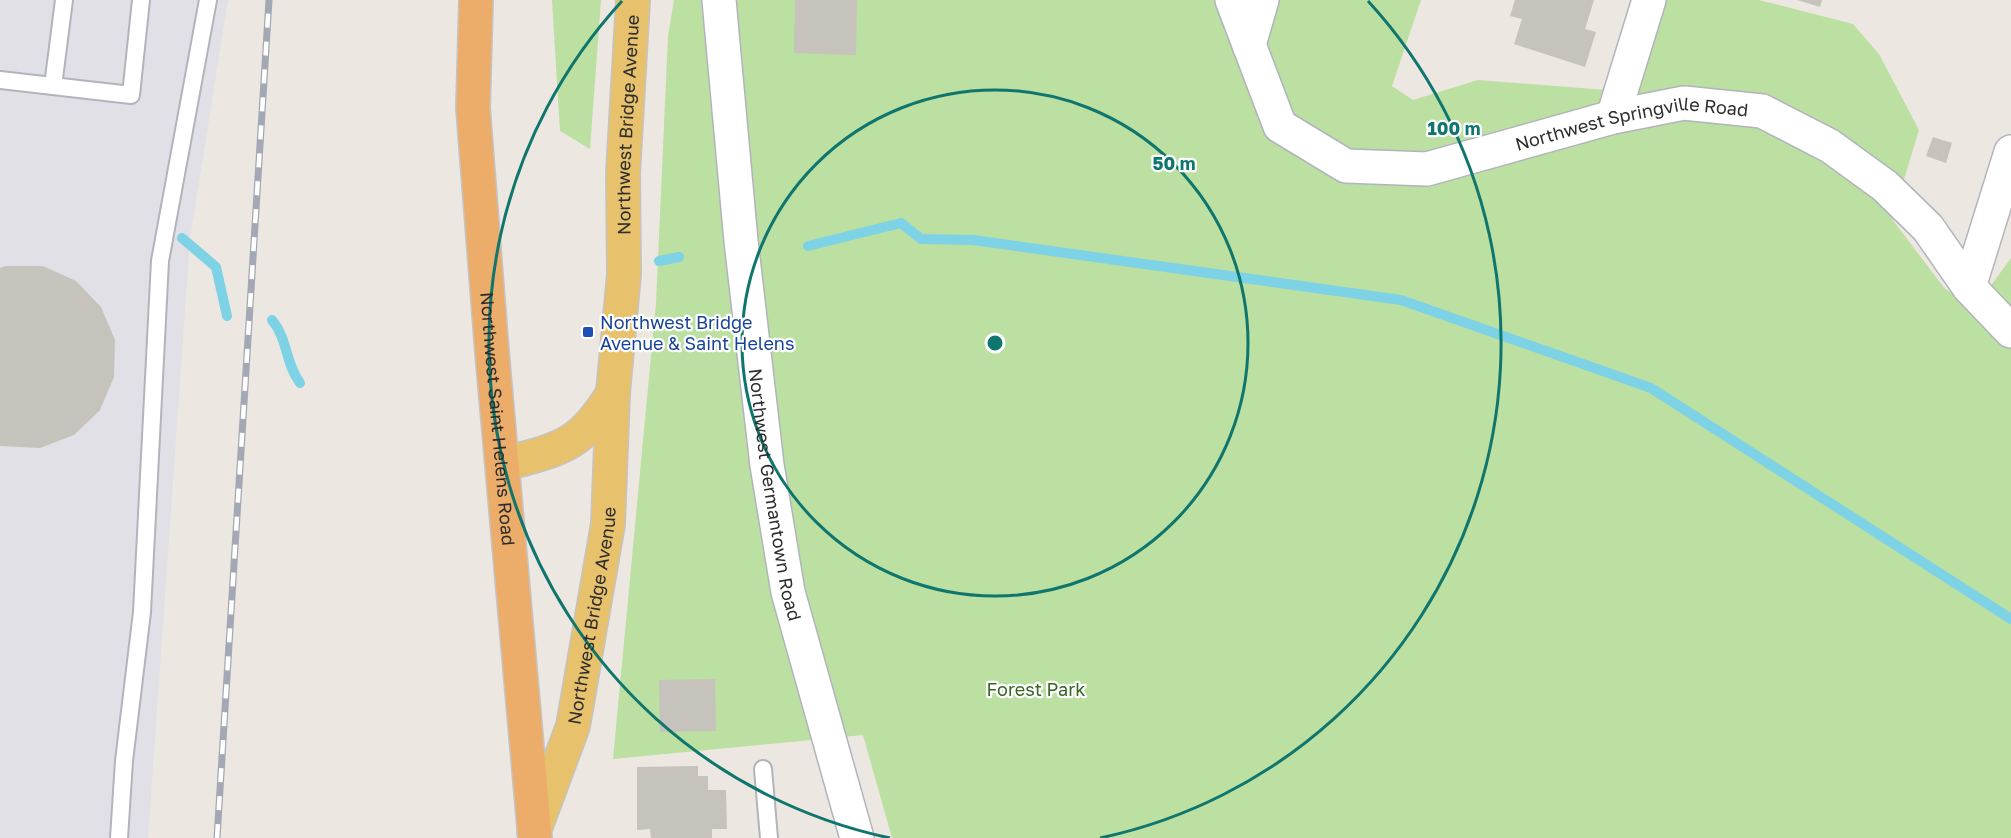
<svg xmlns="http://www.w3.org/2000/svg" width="2011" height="838" viewBox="0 0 2011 838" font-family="'Golos Text',sans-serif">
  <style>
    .industrial { fill: #e2e0e7 }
    .green { fill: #bcdfa2 }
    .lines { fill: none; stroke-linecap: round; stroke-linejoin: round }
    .stream { stroke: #7dd2e6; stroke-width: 10 }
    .building { fill: #c6c2bc }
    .service-casing { stroke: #b1b4bc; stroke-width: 20 }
    .minor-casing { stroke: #b1b4bc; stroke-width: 36 }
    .secondary-casing { stroke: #b1b4bc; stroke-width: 36 }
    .primary-casing { stroke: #c4c4c4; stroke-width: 36 }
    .trunk-casing { stroke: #c4c4c4; stroke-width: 36 }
    .service { stroke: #fff; stroke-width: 16 }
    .minor { stroke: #fff; stroke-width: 33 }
    .secondary { stroke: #fff; stroke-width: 33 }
    .primary { stroke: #e7c16c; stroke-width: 33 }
    .trunk { stroke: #ecac6a; stroke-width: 33 }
    .rail-casing { stroke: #a3a8b5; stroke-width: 7 }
    .rail { stroke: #fff; stroke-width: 4.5; stroke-dasharray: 14; stroke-linecap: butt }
    .ring { fill: none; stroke: #0f766e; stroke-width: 3 }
    .transit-dot { fill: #1a4fb4; stroke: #fff; stroke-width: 2 }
    .labels { text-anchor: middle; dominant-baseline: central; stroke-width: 4.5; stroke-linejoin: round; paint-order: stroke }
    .street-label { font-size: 18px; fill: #2d2d2d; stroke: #fff }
    .transit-label { font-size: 18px; fill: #164399; stroke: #fff; text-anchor: start }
    .park-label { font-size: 18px; fill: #356621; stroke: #fff }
    .centre { fill: #0f766e; stroke: #fff; stroke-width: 3 }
    .ring-label { font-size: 18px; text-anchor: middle; font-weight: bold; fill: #0f766e; stroke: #fff; stroke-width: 4.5; stroke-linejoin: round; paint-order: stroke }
  </style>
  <rect width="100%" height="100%" fill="#ede7e1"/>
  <!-- industrial -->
  <path class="industrial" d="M0 0H228L190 239 148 838H0Z"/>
  <!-- green -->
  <g class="green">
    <path d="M552 0H601L590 149 560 131Z"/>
    <path d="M674 0H1421L1392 86 1413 100 1478 80 1631 92 1667 0H1759L1853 24 1879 54 1919 130 1892 219 1945 289 1976 306 2011 258V838H892L863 735 613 759 656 303 668 36Z"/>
  </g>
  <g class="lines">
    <!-- stream -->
    <g class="stream">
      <path d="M182 238 216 267 227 316"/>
      <path d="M808 246 901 223 921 239 973 240 1401 300 1651 388 2011 619"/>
      <path d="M659 261 679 257"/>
      <path d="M272 320C288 339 285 363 300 383"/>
    </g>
  </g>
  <!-- building -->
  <g class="building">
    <path d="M795 0H857L856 55 794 53Z"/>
    <path d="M1515 0H1594L1585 29 1596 32 1585 67 1514 44 1522 19 1510 16Z"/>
    <path d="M1797 0H1822L1820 7Z"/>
    <path d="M1933 137 1952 143 1946 163 1926 156Z"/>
    <path d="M6 266H43L76 281 101 307 115 340 114 377 100 410 74 435 40 448 0 446V268Z"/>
    <path d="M715 679 716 731 660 732 659 680Z"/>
    <path d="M698 766V776H708V790H726L727 829H712V838H651L650 829 637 830V767Z"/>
  </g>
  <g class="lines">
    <!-- service casing -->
    <g class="service-casing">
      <g id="service">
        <path d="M0 80 131 95 141 0"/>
        <path d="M53 86 64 0"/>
        <path d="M763 769 769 838"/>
        <path d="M119 838 124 761 142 612 160 261 208 0"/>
      </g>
    </g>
    <!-- minor casing -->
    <g class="minor-casing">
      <g id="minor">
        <path id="s1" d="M1232 0 1280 126 1346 166 1427 169 1613 117 1684 103 1762 111 1830 146 1885 186 1928 228 1969 287 2011 331"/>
        <path d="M1249 45 1262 0"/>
        <path d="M1613 117 1649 0"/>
        <path d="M1969 287 2011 152"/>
      </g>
    </g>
    <!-- secondary casing -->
    <g class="secondary-casing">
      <g id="secondary">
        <path id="s2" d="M719 0 741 241 767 465 788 592 857 838"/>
      </g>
    </g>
    <!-- primary casing -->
    <g class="primary-casing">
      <g id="primary">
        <path d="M504 464C561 449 581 446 613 393"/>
        <path id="s3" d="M534 831 573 726 608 524 613 393 624 274 623 173 633 0"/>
      </g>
    </g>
    <!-- trunk casing -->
    <g class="trunk-casing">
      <g id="trunk">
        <path id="s4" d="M476 0 473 108 492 352 535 838"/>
      </g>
    </g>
    <!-- service -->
    <use href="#service" class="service"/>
    <!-- minor -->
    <use href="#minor" class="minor"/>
    <!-- secondary -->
    <use href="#secondary" class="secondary"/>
    <!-- primary -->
    <use href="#primary" class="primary"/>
    <!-- trunk -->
    <use href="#trunk" class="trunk"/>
    <!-- rail casing -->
    <g class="rail-casing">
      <path id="rail" d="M217 838 269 0"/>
    </g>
    <!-- rail -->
    <use href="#rail" class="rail"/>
  </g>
  <!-- distance rings -->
  <g class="ring">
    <circle cx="995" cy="343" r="253"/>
    <path d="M890 838A506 506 0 0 1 622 1M1368 1A506 506 0 0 1 1100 838"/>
  </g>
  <!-- markers -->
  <rect class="transit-dot" x="582" y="326" width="12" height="12" rx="3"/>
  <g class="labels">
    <!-- street labels -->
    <g class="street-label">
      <text stroke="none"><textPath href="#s3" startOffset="717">Northwest Bridge Avenue</textPath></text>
      <text stroke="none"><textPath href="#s1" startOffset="504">Northwest Springville Road</textPath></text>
      <text stroke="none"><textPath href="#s4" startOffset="420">Northwest Saint Helens Road</textPath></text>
      <text stroke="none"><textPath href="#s2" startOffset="498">Northwest Germantown Road</textPath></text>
      <text stroke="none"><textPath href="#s3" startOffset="224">Northwest Bridge Avenue</textPath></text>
    </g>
    <!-- transit labels -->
    <g class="transit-label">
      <text x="600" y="322">Northwest Bridge<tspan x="600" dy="21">Avenue &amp; Saint Helens</tspan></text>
    </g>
    <!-- park labels -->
    <g class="park-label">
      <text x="1036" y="689">Forest Park</text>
    </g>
  </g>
  <circle cx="995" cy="343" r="9" class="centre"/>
  <g class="ring-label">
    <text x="1454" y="135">100 m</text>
    <text x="1174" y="170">50 m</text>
  </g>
</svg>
